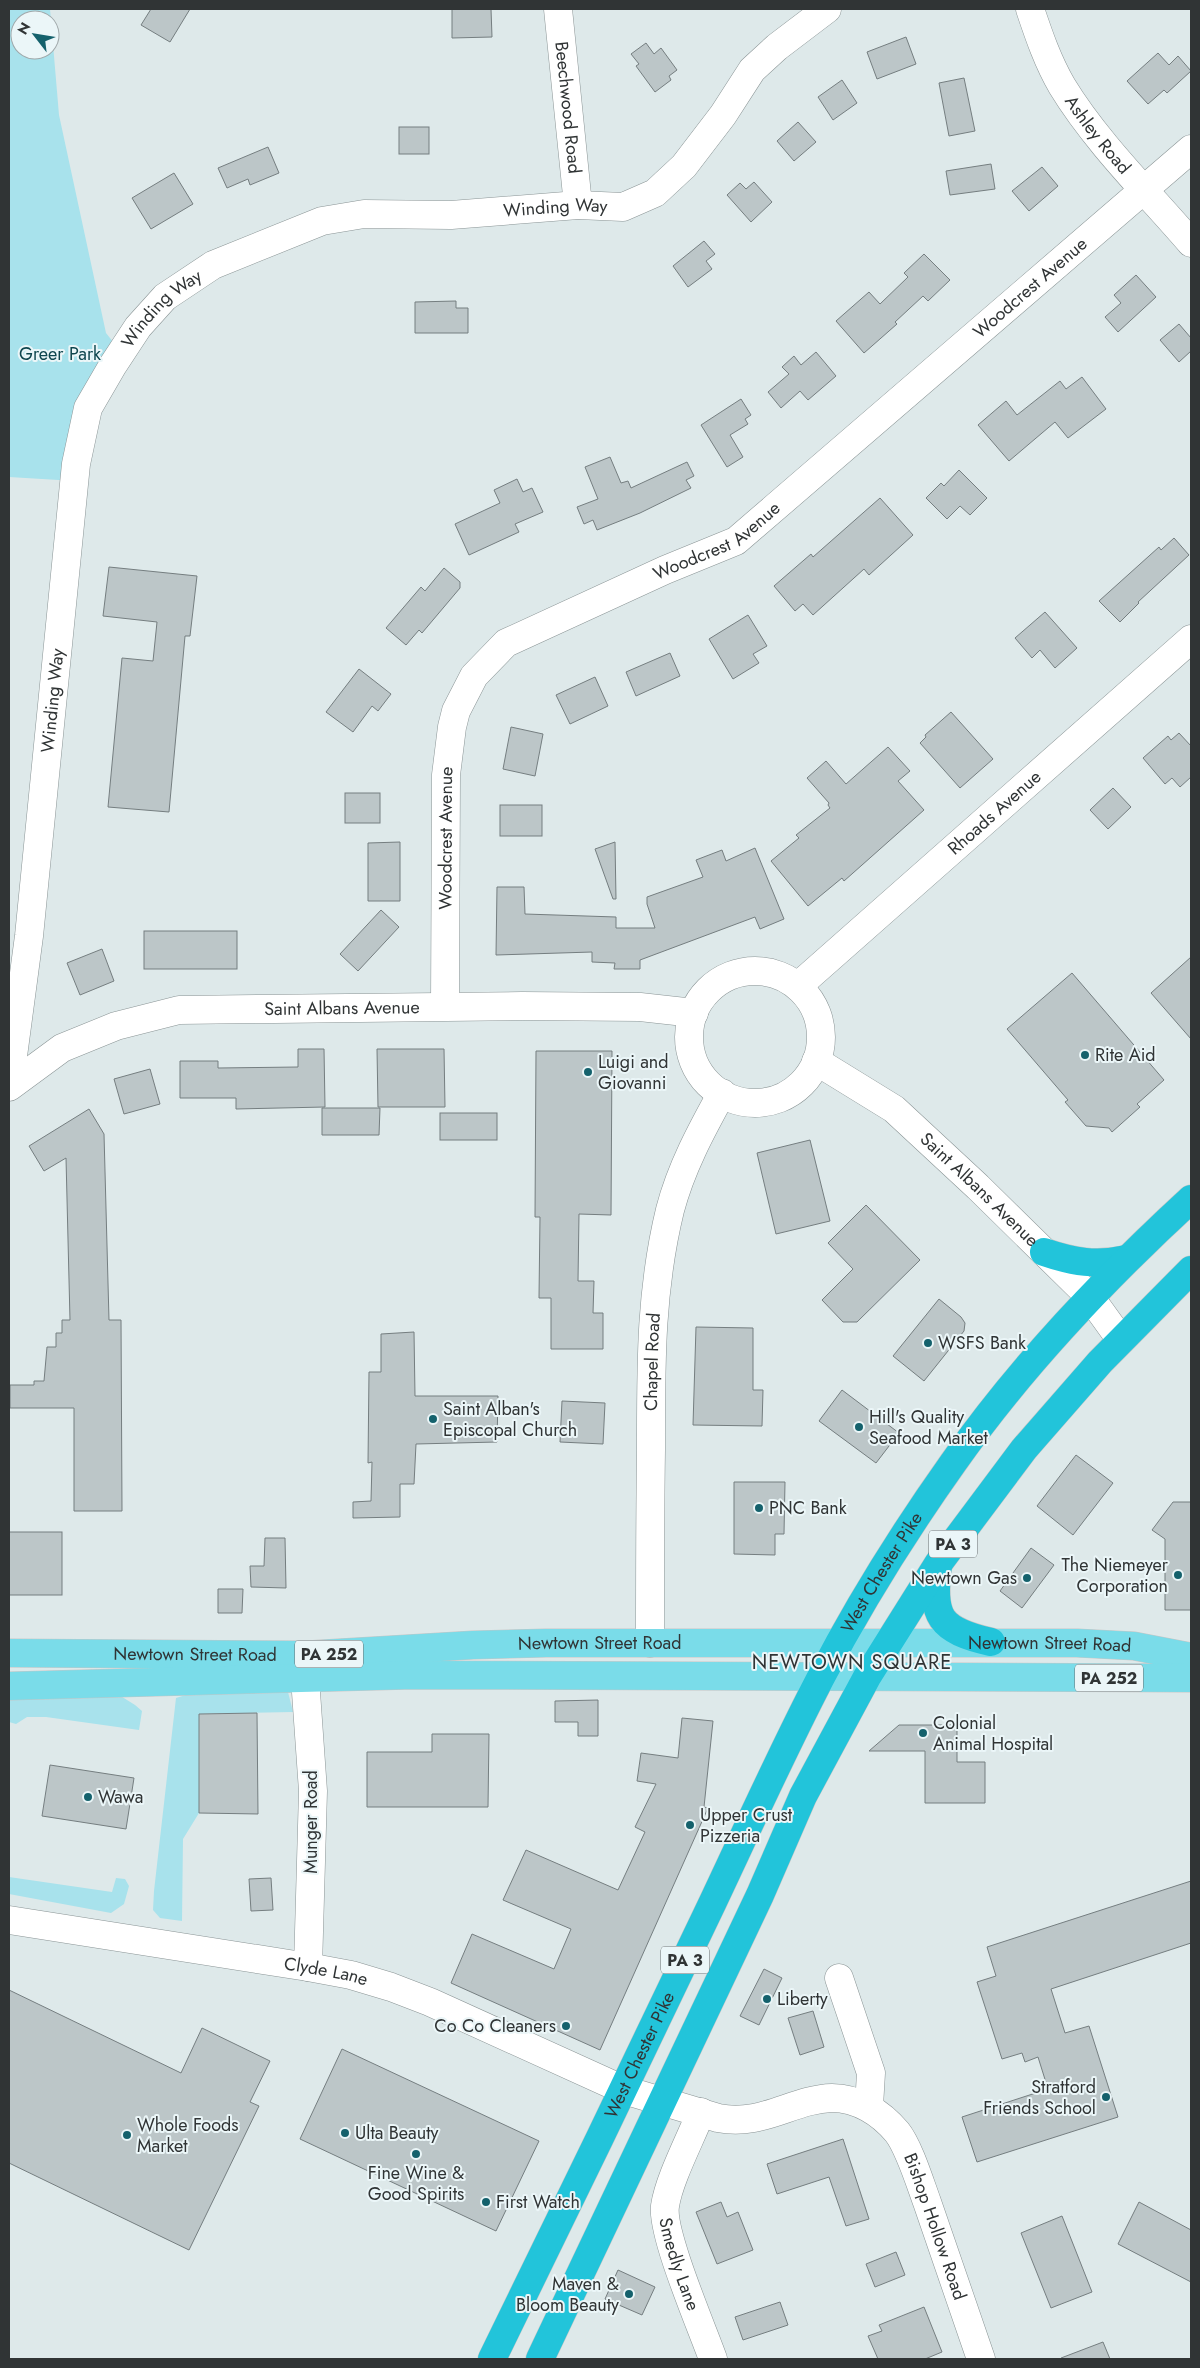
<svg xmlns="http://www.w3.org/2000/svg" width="1200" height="2368" viewBox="0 0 1200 2368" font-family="Jost,sans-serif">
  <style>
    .green { fill: #a8e2ec; fill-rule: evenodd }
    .building { fill: #bcc6c8; stroke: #757e80 }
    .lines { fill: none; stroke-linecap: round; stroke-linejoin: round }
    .minor-casing { stroke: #8a9495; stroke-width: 29 }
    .major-casing { stroke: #c5c6c6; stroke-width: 29 }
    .highway-casing { stroke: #c5c6c6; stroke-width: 29 }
    .minor { stroke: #fff; stroke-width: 28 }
    .major { stroke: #7adce9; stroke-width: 28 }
    .highway { stroke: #22c4da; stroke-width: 28 }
    .poi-dot { fill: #14616c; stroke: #ebf6f8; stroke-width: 2 }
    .labels { text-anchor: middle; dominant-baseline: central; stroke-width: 4; stroke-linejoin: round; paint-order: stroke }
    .shield { fill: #ebf6f8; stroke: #686e70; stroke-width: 1 }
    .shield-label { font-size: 16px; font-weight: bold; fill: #303435 }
    .street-label { font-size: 18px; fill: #303435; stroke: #ebf6f8 }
    .park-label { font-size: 18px; fill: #0f464e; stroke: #ebf6f8 }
    .poi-label { font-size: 18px; fill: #303435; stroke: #ebf6f8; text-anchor: start }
    .quarter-label { font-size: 20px; letter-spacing: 1px; fill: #303435; stroke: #ebf6f8 }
  </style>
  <rect width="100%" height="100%" fill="#dee9ea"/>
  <!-- green -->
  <g class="green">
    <path d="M9 9H50L59 115 106 333 121 352 75 481 9 477ZM20 20H50V50H20Z"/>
    <path d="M288 1692 293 1712 200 1714 199 1813 183 1839 182 1921 160 1918 153 1910 154 1891 176 1698 189 1694Z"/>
    <path d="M119 1695 135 1705 142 1711 139 1730 46 1717H27L16 1724 9 1722V1699Z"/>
    <path d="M9 1877 112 1892 116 1878 125 1879 129 1886 124 1904 111 1913 9 1894Z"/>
  </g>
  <!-- building -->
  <g class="building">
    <path d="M151 9H190L170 42 141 25Z"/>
    <path d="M452 9H491L492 37 452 38Z"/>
    <path d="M906 37 916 64 877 79 867 52Z"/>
    <path d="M646 43 654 54 661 48 677 70 669 76 671 80 655 92 636 66 639 64 631 54Z"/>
    <path d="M1158 53 1169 65 1178 56 1191 71 1167 93 1164 90 1148 104 1127 81Z"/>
    <path d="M964 78 975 131 949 136 939 83Z"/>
    <path d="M842 80 857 103 833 120 818 97Z"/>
    <path d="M798 122 816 142 794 161 777 141Z"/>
    <rect x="399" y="127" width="30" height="27"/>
    <path d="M268 147 279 173 250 185 248 179 227 188 218 168Z"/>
    <path d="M991 164 995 189 950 195 946 171Z"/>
    <path d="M1042 167 1058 186 1029 211 1012 191Z"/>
    <path d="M174 173 193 204 151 229 132 198Z"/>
    <path d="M754 182 772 202 751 222 727 195 740 183 746 189Z"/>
    <path d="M704 241 715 254 706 261 712 269 688 287 673 266Z"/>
    <path d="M924 254 950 280 928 301 923 296 895 322 897 324 864 353 836 321 869 292 880 304 908 277 904 273Z"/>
    <path d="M1136 275 1156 297 1118 332 1105 317 1121 303 1114 295Z"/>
    <path d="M456 301V308H468V333H415V302Z"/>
    <path d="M1179 324 1191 338V351L1179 362 1160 340Z"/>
    <path d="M816 352 836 376 808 400 800 391 781 408 768 392 789 374 782 367 794 356 801 365Z"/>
    <path d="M1082 377 1106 409 1068 438 1055 422 1009 461 978 425 1006 401 1017 415 1060 381 1066 389Z"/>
    <path d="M741 399 751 415 745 419 748 424 730 435 743 457 727 467 701 425Z"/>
    <path d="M610 457 621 483 628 481 631 488 687 462 694 476 686 480 691 488 640 513 597 530 593 520 584 524 577 507 598 499 585 467Z"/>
    <path d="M959 470 987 498 970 515 960 506 947 519 926 498 941 483 944 486Z"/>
    <path d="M517 479 523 492 532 488 543 512 515 524 519 532 469 555 455 524 500 503 494 490Z"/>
    <path d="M880 498 913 535 869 575 864 569 813 615 803 604 795 611 774 586 811 554 813 557Z"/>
    <path d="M1174 538 1189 555 1138 602 1139 603 1120 622 1099 601 1159 547 1161 550Z"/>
    <path d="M109 567 197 576 190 636H185L169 812 108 807 122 658 153 661 157 622 103 616Z"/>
    <path d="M444 568 460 582V588L422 633 419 630 406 645 386 628 421 587 425 591Z"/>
    <path d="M1045 612 1077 648 1055 668 1040 650 1032 658 1015 638Z"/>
    <path d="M748 615 767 646 753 654 759 663 733 679 709 639Z"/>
    <path d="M670 653 680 676 636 696 626 672Z"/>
    <path d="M359 669 391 694 378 711 372 706 353 732 326 712Z"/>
    <path d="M595 677 608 706 570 724 556 695Z"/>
    <path d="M951 712 993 759 960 788 920 743 926 737 925 735Z"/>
    <path d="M511 727 543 734 535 776 503 769Z"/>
    <path d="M1179 733 1191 746V777L1180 787 1172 778 1165 784 1143 758 1168 736 1171 740Z"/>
    <path d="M888 747 910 771 898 781 924 810 844 881 842 878 808 906 771 861 799 838 796 835 830 808 828 805 829 803 807 778 826 761 846 784Z"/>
    <path d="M1113 788 1131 807 1108 829 1090 810Z"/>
    <rect x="345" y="793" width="35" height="30"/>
    <rect x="500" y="805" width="42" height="31"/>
    <path d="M400 842V901H368V843Z"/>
    <path d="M615 842 616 899H613L595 849Z"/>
    <path d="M755 848 784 919 760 929 755 917 640 960V969H614L615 963 592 962V952L496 955 497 887H524L525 914 616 917V928H655L647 904V897L703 877 696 860 722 850 726 861Z"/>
    <path d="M381 910 399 927 358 971 340 954Z"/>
    <rect x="144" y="931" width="93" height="38"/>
    <path d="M102 949 114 981 80 995 67 963Z"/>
    <path d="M1191 957V1039L1151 993Z"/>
    <path d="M1072 973 1164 1080 1137 1104 1140 1107 1112 1132 1109 1128 1086 1126 1065 1102 1068 1100 1007 1029Z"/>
    <path d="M298 1049H324L325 1107 236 1109V1098H180V1061H218V1068L298 1067Z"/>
    <path d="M377 1049H444L445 1107H378Z"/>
    <path d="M536 1051H612L611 1215 579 1214 578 1281H594L593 1313H603V1349H551V1298H539L540 1217H535Z"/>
    <path d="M150 1069 160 1104 124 1114 114 1079Z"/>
    <path d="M322 1108H380L379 1135H322Z"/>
    <path d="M89 1109 104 1134 109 1320H121L122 1511H74V1408H10V1385H34V1381H44L47 1347H56V1333H62V1320H70L66 1158 44 1171 29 1146Z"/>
    <rect x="440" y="1113" width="57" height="27"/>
    <path d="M810 1140 830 1221 776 1234 757 1153Z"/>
    <path d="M866 1205 920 1260 857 1322H843L822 1300 853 1269 828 1243Z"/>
    <path d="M939 1299 961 1317 965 1323 964 1331 924 1381 893 1356Z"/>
    <path d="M696 1327 753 1328V1390H763L762 1426 693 1425Z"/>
    <path d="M414 1332 415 1396H498L497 1442 416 1444 414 1484H400V1517L353 1518V1502L371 1501 372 1462 368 1463 369 1372H381V1334Z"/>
    <path d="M842 1390 899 1433 876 1463 819 1421Z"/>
    <path d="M562 1401 605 1403 603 1444 560 1442Z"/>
    <path d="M1076 1455 1113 1483 1073 1535 1037 1506Z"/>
    <path d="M734 1482H785L784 1534H775V1555L734 1554Z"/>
    <path d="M1173 1502H1191V1610H1165V1539L1152 1530Z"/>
    <rect x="9" y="1532" width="53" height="63"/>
    <path d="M265 1538H285L286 1588 251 1587 250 1566H264Z"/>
    <path d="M1031 1548 1054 1565 1022 1608 1000 1591Z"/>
    <path d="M218 1589H243L242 1613H218Z"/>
    <path d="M598 1700V1736H578V1722H555V1701Z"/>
    <path d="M257 1713 258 1814 199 1813V1714Z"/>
    <path d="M682 1718 713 1721 704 1807 708 1808 600 2050 451 1983 472 1934 554 1969 571 1929 503 1900 526 1850 618 1890 645 1832 635 1827 656 1784 637 1781 641 1753 678 1758Z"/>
    <path d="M899 1725H957V1762H985V1803H925V1751H869Z"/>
    <path d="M432 1734H489L488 1807H367V1752H432Z"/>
    <path d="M50 1765 134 1778 126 1829 42 1816Z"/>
    <path d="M271 1878 273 1910 251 1911 249 1879Z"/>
    <path d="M1191 1881V1943L1051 1989 1065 2033 1089 2026 1118 2117 977 2162 962 2117 1048 2089 1038 2057 1025 2062 1022 2053 1002 2059 977 1982 996 1976 987 1947Z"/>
    <path d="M764 1969 782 1978 759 2025 740 2016Z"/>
    <path d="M9 1990 181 2073 202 2028 270 2061 250 2102 259 2106 189 2250 9 2163Z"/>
    <path d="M813 2011 824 2047 800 2055 788 2018Z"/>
    <path d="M342 2049 539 2141 496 2231 300 2139Z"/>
    <path d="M843 2139 869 2219 846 2226 829 2177 777 2194 767 2164Z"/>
    <path d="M721 2202 727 2217 738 2212 753 2250 717 2264 696 2212Z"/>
    <path d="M1139 2202 1191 2230V2282L1118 2244Z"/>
    <path d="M1062 2216 1092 2292 1051 2308 1021 2233Z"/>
    <path d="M896 2252 905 2275 875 2287 866 2264Z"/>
    <path d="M618 2270 655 2287 642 2315 605 2299Z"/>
    <path d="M780 2302 788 2325 743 2340 735 2317Z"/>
    <path d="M924 2307 942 2352 925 2359H878L868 2336 882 2331 879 2325Z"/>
    <path d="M1103 2342 1110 2359H1062L1061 2358Z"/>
  </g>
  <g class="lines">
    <!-- minor casing -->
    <g class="minor-casing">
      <g id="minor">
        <path id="s1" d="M558 9 578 205"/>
        <path id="s2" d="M1030 9C1039 36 1048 62 1062 86 1096 142 1149 194 1191 243"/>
        <circle cx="755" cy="1037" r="66"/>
        <path id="s3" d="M798 986 1191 639"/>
        <path id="s4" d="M445 1006 446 775 452 727 456 711 474 676 506 643 665 570 736 541 1191 149"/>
        <path id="s5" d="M816 1061 894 1109 978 1187 1090 1297 1121 1340"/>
        <path id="s6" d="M9 1086 29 936 76 464 88 408 113 365 138 327 165 297 213 265 322 221 364 214 451 215 578 205 623 207 655 193 684 166 723 115 752 70 777 47 827 9"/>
        <path id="s7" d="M9 1087 62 1048 116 1026 179 1010 522 1006 640 1007 694 1013"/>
        <path id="s8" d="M650 1643C650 1579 650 1515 651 1450 651 1367 650 1292 670 1210 681 1168 701 1131 722 1093"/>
        <path d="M305 1678 313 1791 308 1967"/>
        <path id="s9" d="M9 1920 308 1967 351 1975 391 1987 430 2002 624 2090 718 2118C762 2127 793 2099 832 2098 858 2098 881 2113 897 2132 909 2147 920 2183 927 2202 945 2254 963 2307 981 2359"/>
        <path d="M839 1978 871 2073 869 2106"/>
        <path id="s10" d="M701 2112C691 2138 669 2179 665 2206 661 2233 702 2328 713 2359"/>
      </g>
    </g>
    <!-- major casing -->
    <g class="major-casing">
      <g id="major">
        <path id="s11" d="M9 1653 305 1655 473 1645 546 1643H1077L1134 1646 1191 1657"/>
        <path d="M9 1686 414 1675 1191 1678"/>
      </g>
    </g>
    <!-- highway casing -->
    <g class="highway-casing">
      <g id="highway">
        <path d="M1044 1252C1073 1262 1097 1266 1127 1259"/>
        <path d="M938 1565C931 1617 939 1630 991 1642"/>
        <path id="s12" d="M492 2359C566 2209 638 2059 710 1908 746 1832 781 1754 820 1679 859 1604 904 1532 953 1463 1021 1366 1104 1279 1191 1199"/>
        <path d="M540 2359 760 1895 803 1796 867 1677 938 1564 1024 1449 1100 1362 1191 1270"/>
      </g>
    </g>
    <!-- minor -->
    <use href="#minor" class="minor"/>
    <!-- major -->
    <use href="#major" class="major"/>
    <!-- highway -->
    <use href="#highway" class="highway"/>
  </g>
  <!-- markers -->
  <g class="poi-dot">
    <circle cx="1085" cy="1055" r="5"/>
    <circle cx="588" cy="1072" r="5"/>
    <circle cx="928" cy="1343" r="5"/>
    <circle cx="433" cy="1419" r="5"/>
    <circle cx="859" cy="1427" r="5"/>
    <circle cx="759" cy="1508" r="5"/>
    <circle cx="1178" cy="1575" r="5"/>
    <circle cx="1027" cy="1578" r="5"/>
    <circle cx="923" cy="1733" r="5"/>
    <circle cx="88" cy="1797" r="5"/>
    <circle cx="690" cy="1825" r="5"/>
    <circle cx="767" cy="1999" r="5"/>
    <circle cx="566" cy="2026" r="5"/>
    <circle cx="1106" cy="2097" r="5"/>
    <circle cx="345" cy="2133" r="5"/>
    <circle cx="127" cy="2135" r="5"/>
    <circle cx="416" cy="2154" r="5"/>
    <circle cx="486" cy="2202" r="5"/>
    <circle cx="629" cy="2294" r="5"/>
  </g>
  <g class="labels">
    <!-- shield labels -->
    <g class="shield">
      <rect x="929" y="1530.5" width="48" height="27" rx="4"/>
      <rect x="295" y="1640.5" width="68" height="27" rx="4"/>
      <rect x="1075" y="1664.5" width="68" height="27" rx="4"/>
      <rect x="661" y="1946.5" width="48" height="27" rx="4"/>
    </g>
    <g class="shield-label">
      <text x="953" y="1544">PA 3</text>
      <text x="329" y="1654">PA 252</text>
      <text x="1109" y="1678">PA 252</text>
      <text x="685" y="1960">PA 3</text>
    </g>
    <!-- street labels -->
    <g class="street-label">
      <text stroke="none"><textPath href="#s1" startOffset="99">Beechwood Road</textPath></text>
      <text stroke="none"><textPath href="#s2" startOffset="144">Ashley Road</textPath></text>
      <text stroke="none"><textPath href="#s6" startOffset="1228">Winding Way</textPath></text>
      <text stroke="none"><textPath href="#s4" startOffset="1021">Woodcrest Avenue</textPath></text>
      <text stroke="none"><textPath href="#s6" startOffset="808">Winding Way</textPath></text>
      <text stroke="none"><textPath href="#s4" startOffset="616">Woodcrest Avenue</textPath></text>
      <text stroke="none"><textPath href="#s6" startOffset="388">Winding Way</textPath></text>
      <text stroke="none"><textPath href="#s3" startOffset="262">Rhoads Avenue</textPath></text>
      <text stroke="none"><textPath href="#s4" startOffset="168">Woodcrest Avenue</textPath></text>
      <text stroke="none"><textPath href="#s7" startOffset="352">Saint Albans Avenue</textPath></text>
      <text stroke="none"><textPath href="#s5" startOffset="209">Saint Albans Avenue</textPath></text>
      <text stroke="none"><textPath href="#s8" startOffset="281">Chapel Road</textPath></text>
      <text stroke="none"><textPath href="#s12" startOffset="878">West Chester Pike</textPath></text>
      <text stroke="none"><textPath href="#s11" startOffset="591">Newtown Street Road</textPath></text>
      <text stroke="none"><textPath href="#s11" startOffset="1041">Newtown Street Road</textPath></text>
      <text stroke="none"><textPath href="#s11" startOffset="186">Newtown Street Road</textPath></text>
      <text transform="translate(311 1822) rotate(-90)">Munger Road</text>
      <text stroke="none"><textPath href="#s9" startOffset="321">Clyde Lane</textPath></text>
      <text stroke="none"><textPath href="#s12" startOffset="338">West Chester Pike</textPath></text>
      <text stroke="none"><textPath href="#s9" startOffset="1036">Bishop Hollow Road</textPath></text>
      <text stroke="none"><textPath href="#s10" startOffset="161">Smedly Lane</textPath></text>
    </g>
    <!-- park labels -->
    <g class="park-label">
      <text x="60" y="354">Greer Park</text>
    </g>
    <!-- poi labels -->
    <g class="poi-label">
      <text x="1095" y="1055">Rite Aid</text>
      <text x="598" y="1062">Luigi and<tspan x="598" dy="21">Giovanni</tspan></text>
      <text x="938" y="1343">WSFS Bank</text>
      <text x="443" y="1409">Saint Alban's<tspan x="443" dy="21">Episcopal Church</tspan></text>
      <text x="869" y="1417">Hill's Quality<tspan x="869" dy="21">Seafood Market</tspan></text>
      <text x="769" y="1508">PNC Bank</text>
      <text x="1168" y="1565" text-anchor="end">The Niemeyer<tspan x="1168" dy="21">Corporation</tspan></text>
      <text x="1017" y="1578" text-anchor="end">Newtown Gas</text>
      <text x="933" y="1723">Colonial<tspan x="933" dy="21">Animal Hospital</tspan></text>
      <text x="98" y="1797">Wawa</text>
      <text x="700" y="1815">Upper Crust<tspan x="700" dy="21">Pizzeria</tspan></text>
      <text x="777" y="1999">Liberty</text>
      <text x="556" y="2026" text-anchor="end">Co Co Cleaners</text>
      <text x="1096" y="2087" text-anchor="end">Stratford<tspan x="1096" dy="21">Friends School</tspan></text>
      <text x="137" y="2125">Whole Foods<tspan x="137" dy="21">Market</tspan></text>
      <text x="355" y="2133">Ulta Beauty</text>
      <text x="416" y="2173" text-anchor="middle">Fine Wine &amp;<tspan x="416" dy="21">Good Spirits</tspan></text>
      <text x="496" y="2202">First Watch</text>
      <text x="619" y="2284" text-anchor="end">Maven &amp;<tspan x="619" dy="21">Bloom Beauty</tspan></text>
    </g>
    <!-- quarter labels -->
    <g class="quarter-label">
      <text x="852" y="1662">NEWTOWN SQUARE</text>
    </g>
  </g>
  <!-- border -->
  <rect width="1200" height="2368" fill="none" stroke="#303435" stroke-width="20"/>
  <!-- north arrow -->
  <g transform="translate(35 35) rotate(301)"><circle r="24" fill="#ebf6f8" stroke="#a0a8aa"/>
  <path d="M0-4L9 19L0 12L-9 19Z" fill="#14616c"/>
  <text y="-8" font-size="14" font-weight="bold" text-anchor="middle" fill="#303435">N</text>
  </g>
</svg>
